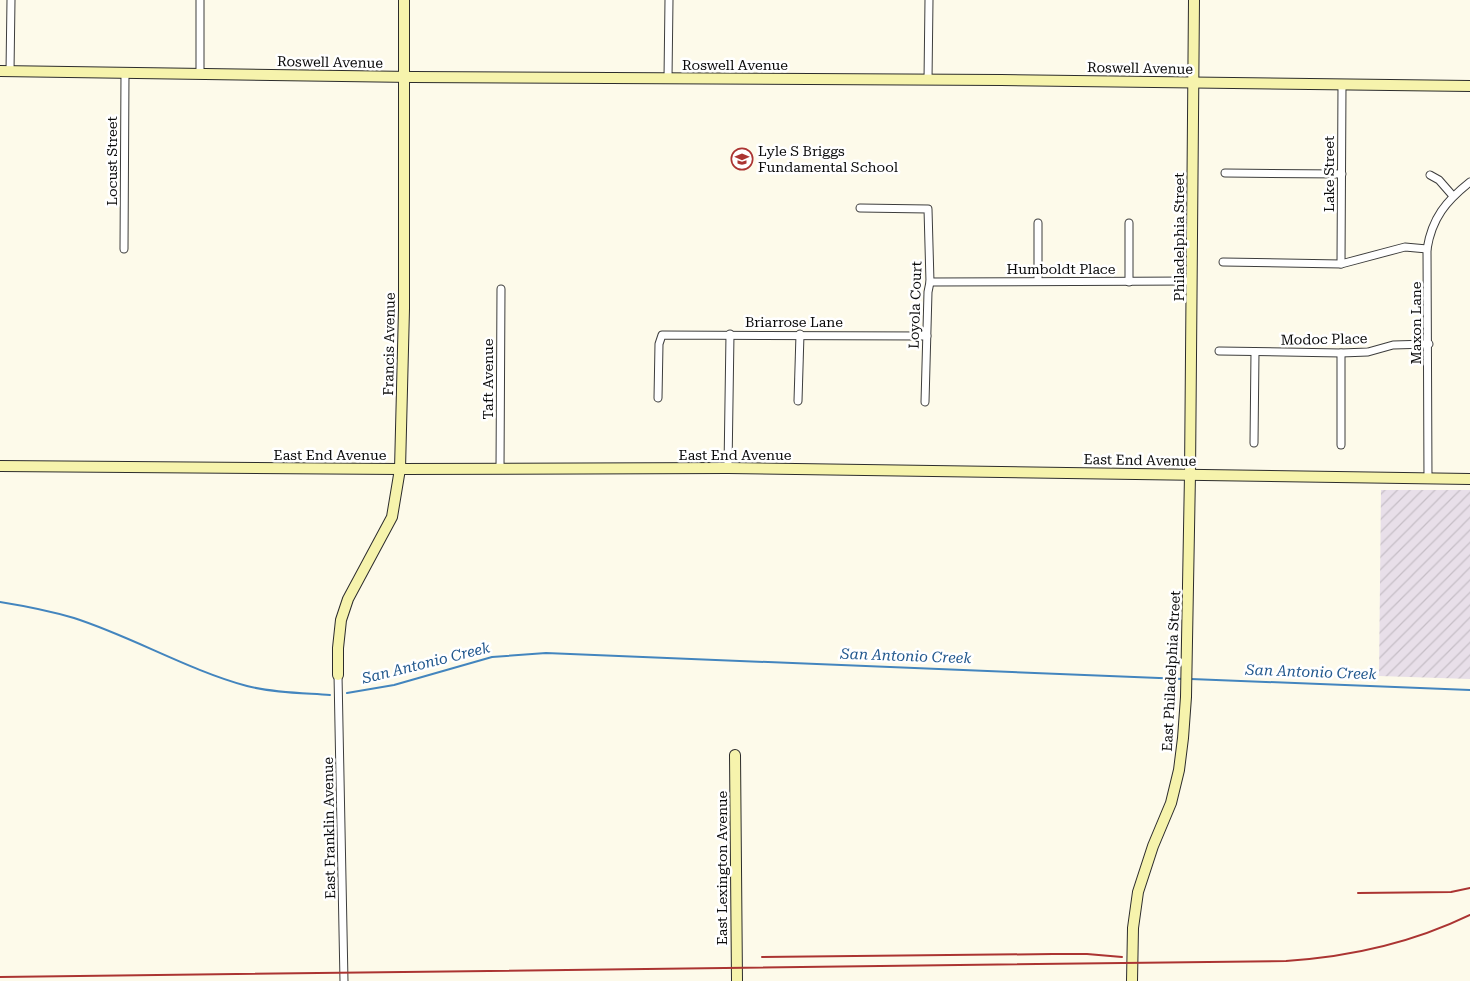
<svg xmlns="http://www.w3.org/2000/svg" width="1470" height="981" viewBox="0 0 1470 981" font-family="'Roboto Serif',serif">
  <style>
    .industrial { fill: url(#industrial-furrows) }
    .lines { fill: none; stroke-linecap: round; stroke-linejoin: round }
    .stream { stroke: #4385be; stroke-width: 2 }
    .street-casing { stroke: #3d3d3d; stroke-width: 9 }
    .secondary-casing { stroke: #2c2c2c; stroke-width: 12 }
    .street { stroke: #fff; stroke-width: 7 }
    .secondary { stroke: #f6f3ac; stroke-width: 10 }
    .rail { stroke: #ab3432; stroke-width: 2 }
    .labels { text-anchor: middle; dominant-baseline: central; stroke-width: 5; stroke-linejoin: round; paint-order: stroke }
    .street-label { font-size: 14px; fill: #0a0a0a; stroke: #fff }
    .poi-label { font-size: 14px; fill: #0a0a0a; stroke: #fff; text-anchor: start }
    .water-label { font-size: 15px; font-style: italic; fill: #22588e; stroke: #fff }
  </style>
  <defs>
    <pattern id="industrial-furrows" width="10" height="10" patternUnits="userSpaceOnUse" patternTransform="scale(1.25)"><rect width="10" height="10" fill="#e8dfe9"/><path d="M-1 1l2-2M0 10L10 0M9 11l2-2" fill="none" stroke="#c6bec6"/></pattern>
  </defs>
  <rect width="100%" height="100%" fill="#fdfaea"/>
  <!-- industrial -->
  <path class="industrial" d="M1381 490H1470V679L1379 676Z"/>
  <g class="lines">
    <!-- stream -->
    <g class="stream">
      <path d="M0 602C25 606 50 611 74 618 133 637 188 670 247 686 274 693 303 693 330 695"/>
      <path d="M1191 679 1470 690"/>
      <path d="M347 693 394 685 492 657 546 653 1184 679"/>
    </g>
    <!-- street casing -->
    <g class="street-casing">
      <g id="street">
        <path d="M200 0V74"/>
        <path d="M10 71 11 0"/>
        <path d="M668 78 669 0"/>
        <path d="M928 80 929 0"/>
        <path d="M1225 173 1342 174"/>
        <path d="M1430 175 1439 180 1453 196"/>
        <path d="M860 208 928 209 930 282 928 292 925 402"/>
        <path d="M1129 223V282"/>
        <path d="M124 249 125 73"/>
        <path d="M1223 262 1341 264 1405 247 1427 249"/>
        <path d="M1341 264 1342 85"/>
        <path d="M1038 281V223"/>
        <path d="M930 282 1192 281"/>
        <path d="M1219 351 1341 353 1368 352 1393 345 1429 344"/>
        <path d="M658 398 659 344 662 335 927 336"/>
        <path d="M798 401 800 334"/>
        <path d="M1254 443 1255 352"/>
        <path d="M1341 445V353"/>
        <path d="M728 468 730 334"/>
        <path d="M500 469 501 289"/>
        <path d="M1428 479 1427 249C1432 218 1446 201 1470 182"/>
        <path d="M338 675 344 981"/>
      </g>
    </g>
    <!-- secondary casing -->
    <g class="secondary-casing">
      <g id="secondary">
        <path d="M0 71 412 77 1001 80 1470 86"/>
        <path d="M0 466 400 469 728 468 1470 479"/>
        <path d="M338 675V648L341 620 348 599 392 517 400 469 404 309V0"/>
        <path d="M735 755 737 981"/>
        <path d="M1132 981 1133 928 1138 892 1153 846 1171 803 1179 770 1183 738 1186 697 1190 474 1194 0"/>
      </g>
    </g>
    <!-- street -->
    <use href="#street" class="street"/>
    <!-- secondary -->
    <use href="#secondary" class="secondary"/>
    <!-- rail -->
    <g class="rail">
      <path d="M1358 893 1451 892 1470 888"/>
      <path d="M762 957 1053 954H1087L1122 957"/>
      <path d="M0 977 1286 961C1350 957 1412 943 1470 915"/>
    </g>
  </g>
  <!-- icons -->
  <defs>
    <g id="school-ring" transform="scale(1.125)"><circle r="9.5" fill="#fff" stroke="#ab3432" stroke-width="1.5"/><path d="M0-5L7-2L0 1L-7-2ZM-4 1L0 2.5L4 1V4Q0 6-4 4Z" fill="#ab3432"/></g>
  </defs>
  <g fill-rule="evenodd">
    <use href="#school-ring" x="742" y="159"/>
  </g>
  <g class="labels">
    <!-- street labels -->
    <g class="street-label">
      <text transform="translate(330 62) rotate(1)">Roswell Avenue</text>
      <text x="735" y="65">Roswell Avenue</text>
      <text transform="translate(1140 68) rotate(1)">Roswell Avenue</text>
      <text transform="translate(112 161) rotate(-90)">Locust Street</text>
      <text transform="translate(1329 174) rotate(-90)">Lake Street</text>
      <text transform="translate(1179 237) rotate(-90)">Philadelphia Street</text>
      <text x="1061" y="269">Humboldt Place</text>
      <text transform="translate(915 305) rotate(-88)">Loyola Court</text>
      <text x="794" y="322">Briarrose Lane</text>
      <text transform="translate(1416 323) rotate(-90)">Maxon Lane</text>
      <text transform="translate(1324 339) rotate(-1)">Modoc Place</text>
      <text transform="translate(389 344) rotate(-89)">Francis Avenue</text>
      <text transform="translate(488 379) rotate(-90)">Taft Avenue</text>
      <text x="330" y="455">East End Avenue</text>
      <text x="735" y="455">East End Avenue</text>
      <text transform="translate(1140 460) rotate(1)">East End Avenue</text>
      <text transform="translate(1171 671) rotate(-87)">East Philadelphia Street</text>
      <text transform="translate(329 828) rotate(-91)">East Franklin Avenue</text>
      <text transform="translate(722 868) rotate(-90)">East Lexington Avenue</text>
    </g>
    <!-- poi labels -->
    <g class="poi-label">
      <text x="758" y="151">Lyle S Briggs<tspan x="758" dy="16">Fundamental School</tspan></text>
    </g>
    <!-- water labels -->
    <g class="water-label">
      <text transform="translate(906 656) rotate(2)">San Antonio Creek</text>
      <text transform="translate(426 663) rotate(-14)">San Antonio Creek</text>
      <text transform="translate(1311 672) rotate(2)">San Antonio Creek</text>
    </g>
  </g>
</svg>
